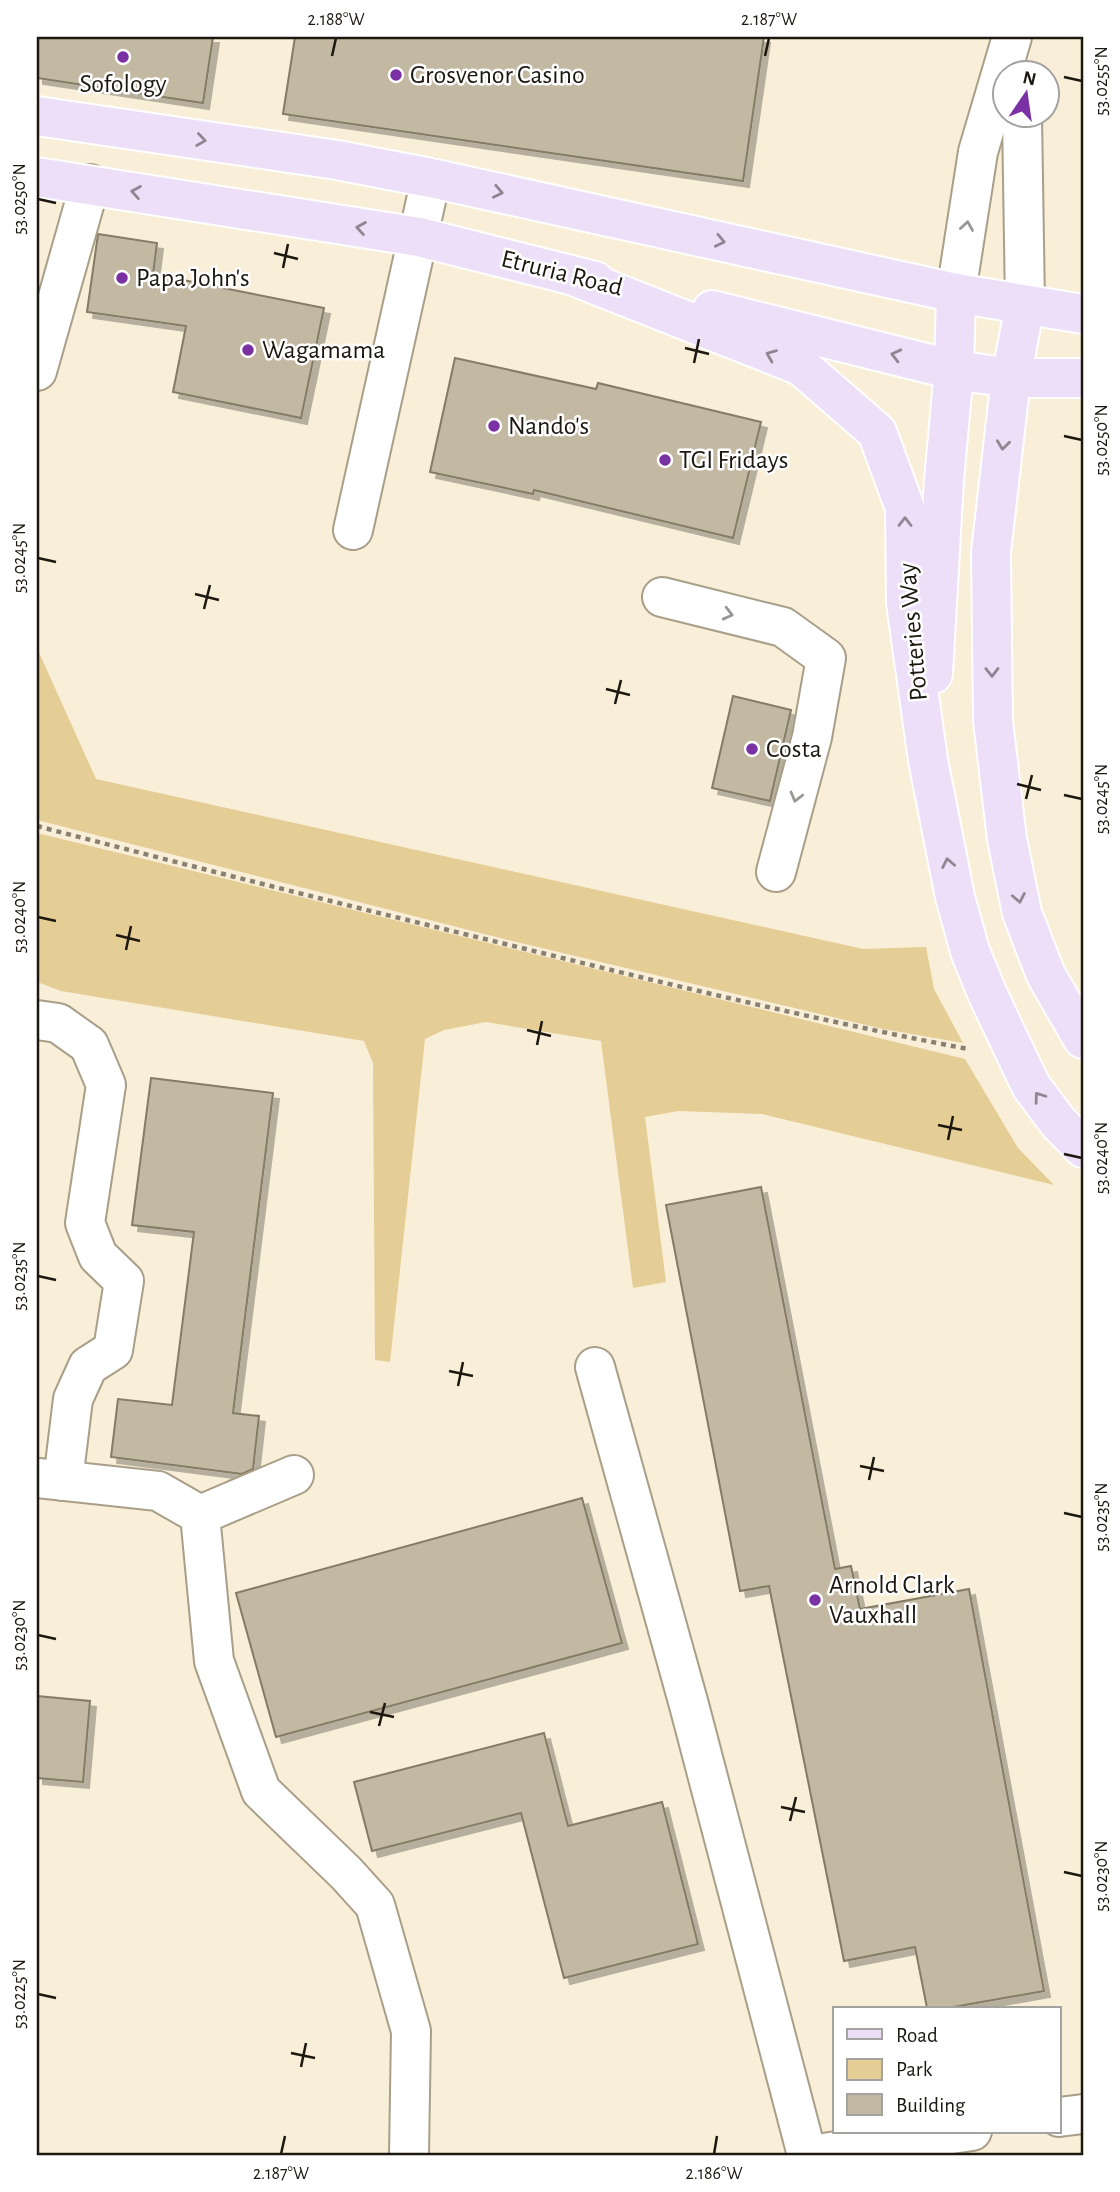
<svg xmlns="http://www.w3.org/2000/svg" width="1120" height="2192" viewBox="0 0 1120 2192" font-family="'Alegreya Sans',sans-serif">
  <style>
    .green { fill: #e5cd96 }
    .building { fill: #c3b9a2; stroke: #847b65; stroke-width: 2; filter: url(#shadow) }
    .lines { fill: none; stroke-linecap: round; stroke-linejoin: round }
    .minor-casing { stroke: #a99f89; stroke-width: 42 }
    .major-casing { stroke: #fff; stroke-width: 42 }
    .path { stroke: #888071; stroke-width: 4.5; stroke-dasharray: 5 5; stroke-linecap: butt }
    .minor { stroke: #fff; stroke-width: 38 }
    .major { stroke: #eedff9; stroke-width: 38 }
    .oneway { stroke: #908590 }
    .oneway2 { stroke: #999793 }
    .ticks { fill: none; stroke: #1c1810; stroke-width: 2.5 }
    .poi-dot { fill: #7931a3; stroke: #fff; stroke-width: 2.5 }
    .labels { text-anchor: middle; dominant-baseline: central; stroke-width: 5; stroke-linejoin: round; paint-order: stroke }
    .poi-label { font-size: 26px; fill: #1c1810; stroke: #fff; text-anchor: start }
    .street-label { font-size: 26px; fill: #1c1810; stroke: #fff }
    .neatline { fill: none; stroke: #1c1810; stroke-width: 2.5 }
    .ticks-label { font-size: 18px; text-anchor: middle; fill: #1c1810 }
  </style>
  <defs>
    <filter id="shadow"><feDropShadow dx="6" dy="6" stdDeviation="0" flood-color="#0004"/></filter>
  </defs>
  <rect width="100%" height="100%" fill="#f9eed7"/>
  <!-- green -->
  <g class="green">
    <path d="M37 648 96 779 863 949 926 947 934 989 963 1043 883 1029 504 939 37 820Z"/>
    <path d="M37 833 965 1059 1018 1148 1054 1185 762 1114 678 1111 645 1117 666 1282 633 1288 601 1041 486 1022 444 1030 425 1039 390 1362 375 1360 373 1063 364 1041 61 991 37 982Z"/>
  </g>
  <!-- building -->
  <g class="building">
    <path d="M37 37H213L203 103 37 78Z"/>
    <path d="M295 37H764L743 181 283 114Z"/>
    <path d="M98 234 157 243 153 274 324 308 301 418 173 392 186 326 87 312Z"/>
    <path d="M455 358 596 389 598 383 761 422 733 538 534 490 533 494 430 472Z"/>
    <path d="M733 696 791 710 770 801 712 788Z"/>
    <path d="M151 1078 273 1093 233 1413 259 1416 253 1469 242 1474 111 1457 118 1399 172 1405 194 1232 132 1225Z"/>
    <path d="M761 1187 835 1569 851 1566 860 1609 969 1589 1044 1991 948 2008H927L915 1947 844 1961 769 1586 740 1591 666 1205Z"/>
    <path d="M582 1498 622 1643 276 1737 236 1593Z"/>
    <path d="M37 1696 90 1701 83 1782 37 1778Z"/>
    <path d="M544 1733 568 1826 662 1802 698 1944 564 1978 521 1813 372 1851 354 1782Z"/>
  </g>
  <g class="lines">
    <!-- minor casing -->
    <g class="minor-casing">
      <g id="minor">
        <path d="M1022 116 1025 305"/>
        <path d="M956 293 978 152 1012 37"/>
        <path d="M37 371 90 184"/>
        <path d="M353 530 431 178"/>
        <path d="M662 597 783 627 826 658 812 737 776 872"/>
        <path d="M37 1020 58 1023 89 1045 106 1085 85 1223 98 1256 124 1281 113 1350 88 1366 73 1399 63 1481"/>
        <path d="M595 1367 689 1705 807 2155"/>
        <path d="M294 1475 200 1515 214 1661 261 1791 346 1873 375 1905 411 2031 409 2155"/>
        <path d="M38 1478 158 1491 200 1515"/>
        <path d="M1059 2117 1083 2114"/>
        <path d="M810 2155 972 2131"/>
      </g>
    </g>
    <!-- major casing -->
    <g class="major-casing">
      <g id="major">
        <path d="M37 116 337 160 431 178 956 293 1083 314"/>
        <path d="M37 177 419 237 595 281"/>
        <path d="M571 275 801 366 877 432 905 508 906 603 928 760 955 897 970 951 987 993 1031 1086 1058 1122 1083 1148"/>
        <path d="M1025 305 1011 378 991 552 993 721 1007 839 1022 913 1046 975 1083 1039"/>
        <path d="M712 310 954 370 1011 378H1083"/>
        <path d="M933 674 944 480 954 370 956 293"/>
      </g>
    </g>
    <!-- path -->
    <path class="path" d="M37 826C201 869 365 910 530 950 675 986 821 1021 968 1049"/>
    <!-- minor -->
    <use href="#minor" class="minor"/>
    <!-- major -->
    <use href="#major" class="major"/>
  </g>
  <!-- one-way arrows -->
  <defs><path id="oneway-chevron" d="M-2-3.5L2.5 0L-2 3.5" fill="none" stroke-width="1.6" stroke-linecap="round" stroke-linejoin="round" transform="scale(1.75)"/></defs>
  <g class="oneway">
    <use href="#oneway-chevron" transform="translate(201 140) rotate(8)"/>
    <use href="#oneway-chevron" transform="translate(136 192) rotate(-171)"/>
    <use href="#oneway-chevron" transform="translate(498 192) rotate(12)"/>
    <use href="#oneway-chevron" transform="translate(361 228) rotate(-171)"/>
    <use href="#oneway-chevron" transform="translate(720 241) rotate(12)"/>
    <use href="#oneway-chevron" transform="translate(771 355) rotate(-158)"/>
    <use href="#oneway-chevron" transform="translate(896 355) rotate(-166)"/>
    <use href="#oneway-chevron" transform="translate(1003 445) rotate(97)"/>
    <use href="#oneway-chevron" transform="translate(905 522) rotate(-90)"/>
    <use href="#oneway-chevron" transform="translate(992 672) rotate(89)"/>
    <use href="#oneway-chevron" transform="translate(948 863) rotate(-101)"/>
    <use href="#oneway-chevron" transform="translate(1019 898) rotate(79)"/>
    <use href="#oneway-chevron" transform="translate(1039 1097) rotate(-126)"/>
  </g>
  <g class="oneway2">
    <use href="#oneway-chevron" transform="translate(967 226) rotate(-81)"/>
    <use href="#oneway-chevron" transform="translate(728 614) rotate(14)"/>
    <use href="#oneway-chevron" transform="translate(796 797) rotate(105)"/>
  </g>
  <!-- ticks -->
  <path class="ticks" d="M332 56 336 38M765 56 769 38M1064 77 1082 81M38 199 56 203M274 253 298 259M283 268 288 244M685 348 709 354M694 363 699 339M1064 436 1082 440M38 558 56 562M195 594 219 600M204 609 210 585M606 689 630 695M615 704 621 680M1017 784 1041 790M1064 795 1082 799M1026 799 1032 775M38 917 56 921M116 935 140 941M126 950 131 926M527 1030 551 1036M537 1045 542 1021M938 1125 962 1130M948 1140 953 1116M1064 1154 1082 1158M38 1276 56 1280M449 1371 473 1376M458 1386 463 1362M860 1466 884 1471M869 1480 874 1457M1064 1513 1082 1517M38 1635 56 1639M370 1712 394 1717M379 1726 385 1703M781 1807 805 1812M790 1821 796 1797M1064 1872 1082 1876M38 1994 56 1998M291 2053 315 2058M301 2067 306 2043M281 2154 285 2136M714 2154 717 2136"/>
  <!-- markers -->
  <g class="poi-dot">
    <circle cx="123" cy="57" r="7"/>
    <circle cx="396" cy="75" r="7"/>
    <circle cx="122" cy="278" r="7"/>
    <circle cx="248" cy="350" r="7"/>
    <circle cx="494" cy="426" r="7"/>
    <circle cx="665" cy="460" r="7"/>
    <circle cx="752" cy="749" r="7"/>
    <circle cx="815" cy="1600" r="7"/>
  </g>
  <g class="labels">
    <!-- poi labels -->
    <g class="poi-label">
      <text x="410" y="75">Grosvenor Casino</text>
      <text x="123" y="84" text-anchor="middle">Sofology</text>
      <text x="136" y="278">Papa John's</text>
      <text x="262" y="350">Wagamama</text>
      <text x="508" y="426">Nando's</text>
      <text x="679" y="460">TGI Fridays</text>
      <text x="766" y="749">Costa</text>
      <text x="829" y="1585">Arnold Clark<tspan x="829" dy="30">Vauxhall</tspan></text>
    </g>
    <!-- street labels -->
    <g class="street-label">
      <text transform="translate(562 273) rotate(14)">Etruria Road</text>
      <text transform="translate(913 632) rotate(-95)">Potteries Way</text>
    </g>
  </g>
  <!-- border -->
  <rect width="1120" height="2192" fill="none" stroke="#ffffff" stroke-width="77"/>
  <!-- legend -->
  <rect x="833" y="2007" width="228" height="126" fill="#ffffff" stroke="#a4a39f" stroke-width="2"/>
  <rect x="847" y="2029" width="35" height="10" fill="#eedff9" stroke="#a4a39f" stroke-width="2"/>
  <text x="896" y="2042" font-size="21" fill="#1c1810">Road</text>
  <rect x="847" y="2059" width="35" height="21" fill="#e5cd96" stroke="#a4a39f" stroke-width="2"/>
  <text x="896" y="2076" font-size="21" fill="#1c1810">Park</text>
  <rect x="847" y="2094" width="35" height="21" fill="#c3b9a2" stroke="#a4a39f" stroke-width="2"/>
  <text x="896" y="2112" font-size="21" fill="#1c1810">Building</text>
  <!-- north arrow -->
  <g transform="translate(1026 94) rotate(13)"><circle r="33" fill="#ffffff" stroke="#a4a39f" stroke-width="2"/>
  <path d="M0-5L12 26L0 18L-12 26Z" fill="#7931a3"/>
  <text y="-10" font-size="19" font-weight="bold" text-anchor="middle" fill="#1c1810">N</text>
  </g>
  <rect x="38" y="38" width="1044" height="2116" class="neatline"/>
  <g class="ticks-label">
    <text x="336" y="25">2.188°W</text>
    <text x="769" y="25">2.187°W</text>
    <text transform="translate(1101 81) rotate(-90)" y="6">53.0255°N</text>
    <text transform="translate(19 199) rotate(-90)" y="6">53.0250°N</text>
    <text transform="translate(1101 440) rotate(-90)" y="6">53.0250°N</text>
    <text transform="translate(19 558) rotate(-90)" y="6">53.0245°N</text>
    <text transform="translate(1101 799) rotate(-90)" y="6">53.0245°N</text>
    <text transform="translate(19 917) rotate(-90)" y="6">53.0240°N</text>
    <text transform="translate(1101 1158) rotate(-90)" y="6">53.0240°N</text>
    <text transform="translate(19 1276) rotate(-90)" y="6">53.0235°N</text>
    <text transform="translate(1101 1517) rotate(-90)" y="6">53.0235°N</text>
    <text transform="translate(19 1635) rotate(-90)" y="6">53.0230°N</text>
    <text transform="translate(1101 1876) rotate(-90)" y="6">53.0230°N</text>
    <text transform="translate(19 1994) rotate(-90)" y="6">53.0225°N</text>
    <text x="281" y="2179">2.187°W</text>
    <text x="714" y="2179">2.186°W</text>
  </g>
</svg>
